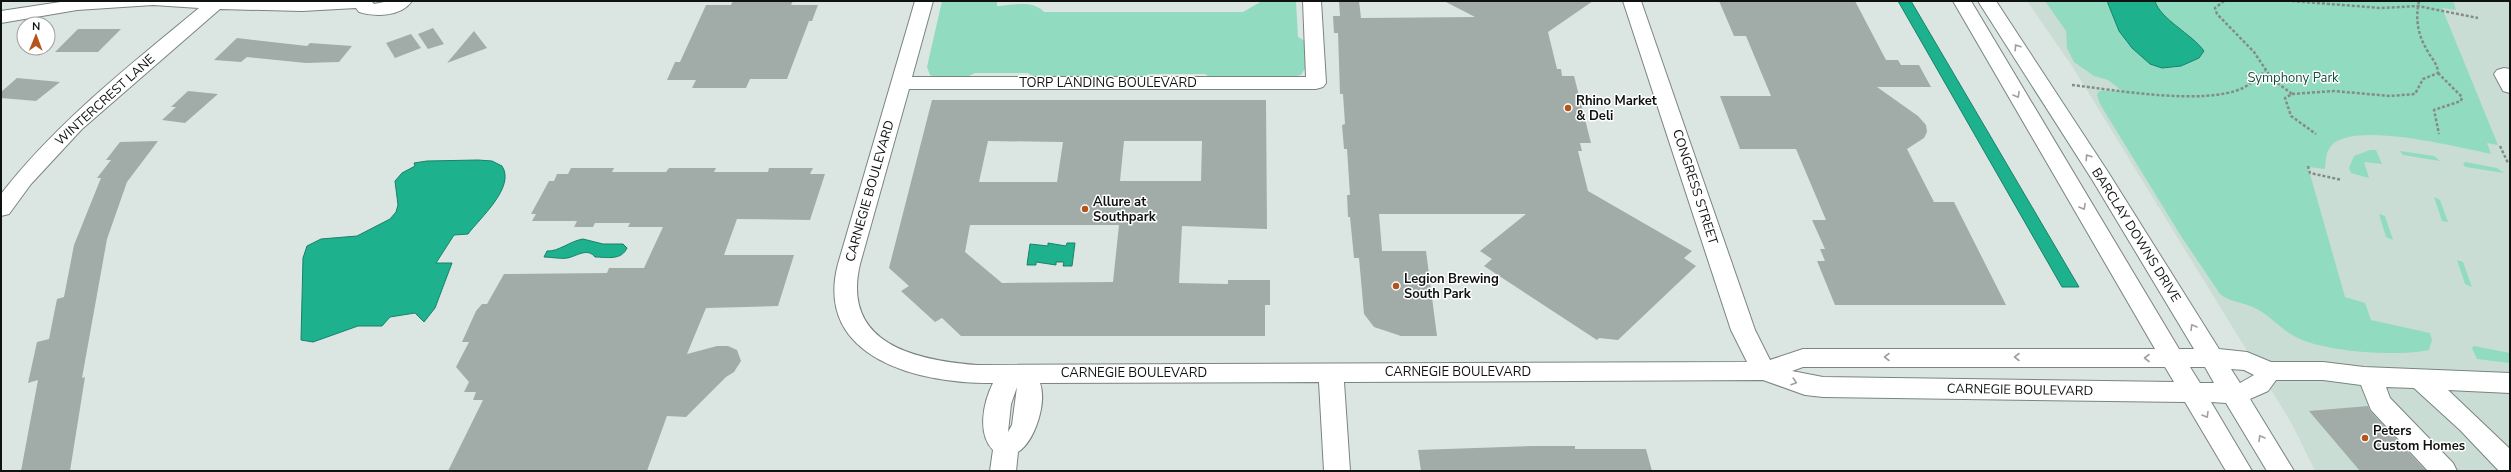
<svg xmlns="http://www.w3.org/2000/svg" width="2511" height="472" viewBox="0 0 2511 472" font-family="'Nunito Sans',sans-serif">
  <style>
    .built { fill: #c9ddd5 }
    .green { fill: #91dbc1 }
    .water { fill: #1db28d; stroke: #188268 }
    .building { fill: #a1aca8; fill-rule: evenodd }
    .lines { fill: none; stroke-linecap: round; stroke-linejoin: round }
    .minor-casing { stroke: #7a8480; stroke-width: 2 }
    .path { stroke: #848c89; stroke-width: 2.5; stroke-dasharray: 3 2; stroke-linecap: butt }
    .minor { fill: #fff; fill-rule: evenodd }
    .oneway { stroke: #9fa09f }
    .poi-dot { fill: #b6531b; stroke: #fff; stroke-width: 1.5 }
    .labels { text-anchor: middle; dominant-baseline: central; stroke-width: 3; stroke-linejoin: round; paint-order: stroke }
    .park-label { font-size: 13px; fill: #164d3d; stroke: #fff }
    .street-label { font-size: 13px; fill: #0e1210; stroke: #fff }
    .poi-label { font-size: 13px; font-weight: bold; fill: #0e1210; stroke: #fff; text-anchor: start }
  </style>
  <rect width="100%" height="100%" fill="#dbe6e2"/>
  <!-- built -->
  <path class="built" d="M2027 1H2510V471H2315L2292 424 2072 66Z"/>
  <!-- green -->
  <g class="green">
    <path d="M942 1H997V6C1013 5 1033 0 1044 12H1243L1262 1H1296L1298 37 1305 41 1306 67 1301 75 1287 78H1211L1205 74H1149L1143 78H1034L1028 73H975L965 78 935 77 930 75 927 67Z"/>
    <path d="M2045 1H2447L2454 3 2456 10 2442 8 2498 145 2487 143 2491 154C2459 148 2354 120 2331 146 2325 154 2326 161 2325 169L2308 167 2345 297 2365 303 2371 320 2430 333 2432 340 2429 350C2397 357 2322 352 2294 336 2280 328 2270 316 2257 309 2245 302 2231 303 2220 294L2181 236 2100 104 2097 95 2099 91H2122L2108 80 2094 76 2074 62 2067 48 2066 31Z"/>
    <path d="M2370 150H2376L2382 164 2364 162 2369 178 2351 173 2349 168 2354 156Z"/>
    <path d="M2400 151 2434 156 2440 161 2403 155Z"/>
    <path d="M2465 162 2497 168 2504 173 2466 167 2463 165Z"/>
    <path d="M2434 197 2440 200 2448 222 2442 221Z"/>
    <path d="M2379 214 2385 216 2393 240 2386 237Z"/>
    <path d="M2457 260 2463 262 2472 287 2465 284Z"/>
    <path d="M2474 346 2510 353V363L2477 359 2472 348Z"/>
  </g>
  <!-- water -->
  <g class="water">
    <path d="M1898 1H1911L2079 287H2062Z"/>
    <path d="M2107 1H2155C2160 19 2192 34 2204 51L2199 58 2181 66 2162 68 2150 64 2132 48 2119 31Z"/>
    <path d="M478 160 492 161 502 166C516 187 479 219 468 234L454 235 436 263H452L435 308 424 322 415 313 390 317 382 326H358L313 342 301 340 303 258 307 246 321 239 357 236 390 219 396 212 398 205 395 181 402 173 415 166 414 163 427 161Z"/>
    <path d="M583 239 603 244H623L627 248C621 261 607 257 595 257 588 248 578 255 571 257 564 260 552 257 544 257L547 251C558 252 570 241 583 239Z"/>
    <path d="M1048 243 1066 246 1067 243H1075L1072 266H1063L1064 262H1056V265L1036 262V265H1027L1030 244 1048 246Z"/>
  </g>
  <!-- building -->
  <g class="building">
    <path d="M733 1H793L791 5H818L812 21H809L787 79H750L746 88H692L696 80H667L675 62H680L706 5H731Z"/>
    <path d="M1339 1H1359L1361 18 1475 17 1444 1H1593L1548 32 1557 69H1561L1562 76H1574L1591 143H1580L1582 151H1578L1588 191 1692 251 1684 258 1696 266 1618 340 1599 338 1597 340 1484 266 1492 259 1480 251 1526 214H1379L1382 251H1426L1437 336H1401L1374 327 1364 314 1359 258H1354L1350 217H1348L1347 195H1350L1347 149H1344L1342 125 1345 124 1343 94H1340L1338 33H1334L1333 16H1340Z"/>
    <path d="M1719 1H1855L1886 60H1898L1901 65H1919L1931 87H1877L1918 116 1926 125 1927 132 1924 138 1907 149 1934 202H1954L2006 305H1835L1817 261H1825L1820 249H1825L1812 220H1826L1796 149H1740L1720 96H1771L1746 36H1734Z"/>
    <path d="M433 28 444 44 428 49 418 34Z"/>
    <path d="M78 29H121L98 52H55Z"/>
    <path d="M474 31 487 48 447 63Z"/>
    <path d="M411 34 421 48 395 58 386 43Z"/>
    <path d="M237 38 307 46 310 43 352 46 339 62 306 63 247 57 241 62 214 60Z"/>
    <path d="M17 78 60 82 36 101 1 98V92Z"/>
    <path d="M188 91 218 94 185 123 162 120 176 107H171Z"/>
    <path d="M932 100H1266L1267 229 1182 226 1179 283 1228 284V280H1270V305H1265V336H961L942 318 935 322 901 291 909 286 889 268ZM988 141 1063 142 1057 182H979ZM1124 141H1202L1201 181H1120ZM970 225H1119L1113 282 1002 283 965 252Z"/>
    <path d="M158 141 127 182 107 239 82 378 85 377 70 471H21L38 380 28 383 37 342 49 339 57 299 64 297 74 245 101 178H97L111 160H106L120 142Z"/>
    <path d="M571 168H614L612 172H666L669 168H716L714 172H768L769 168H813L810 174H825L810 220 737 219 724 255H794L778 306 706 308 687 354 717 346H728L737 350 741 361 734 372 726 377 686 417 667 416 647 471H448L483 400H473L476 392H464L469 382 456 367 469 342H462L476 311 482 304H487L504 274 607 273 609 268H644L663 227H628L630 223H595L593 227H574L577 221H532L536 214H531L549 181H554L557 174H568Z"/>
    <path d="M2368 406 2370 411 2426 471H2360L2309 411Z"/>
    <path d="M1532 446H1575V449H1646L1652 471H1421L1418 450Z"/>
  </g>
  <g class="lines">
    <!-- minor casing -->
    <g class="minor-casing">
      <g id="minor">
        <path d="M67 1H371L374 4 389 1H412C401 17 375 17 359 12L356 8 302 11 220 9 82 129 31 184 9 214 1 216V194C57 122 129 66 199 8L153 5 77 10 1 23V11Z"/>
        <path d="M915 1H933L912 77H1306L1303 1H1321L1326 83 1323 87 1316 89H909L860 264C841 344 915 360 977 365L1747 362 1731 330 1623 1H1641L1755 330 1770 360 1803 349H2155L1953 1H1971L2179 349H2194L2093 181 1978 1H1996L2108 172 2219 349 2247 352 2271 362H2323L2364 367 2510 373V393L2448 390 2510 449V471H2499L2460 430 2414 388 2386 387 2390 398 2453 463 2457 471H2428L2371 410 2361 385 2323 380H2276L2268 391 2250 399 2294 471H2267L2226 403 2211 402 2252 471H2226L2185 402 1823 397 1805 395 1763 380 1344 382 1350 471H1324L1319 382 1040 383C1047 403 1035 441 1018 452L1016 471H990L993 450C977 434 983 403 993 383 921 384 813 359 838 264ZM1803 367H2165L2174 382 1823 377 1792 371ZM2190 367H2205L2214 383H2200ZM2231 369 2244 370 2254 375 2240 383ZM1017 387 1012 425 1008 432 1011 404Z"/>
        <path d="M2504 68 2510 69V93L2503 91 2494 74 2497 70Z"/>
      </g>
    </g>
    <!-- path -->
    <g class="path">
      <path d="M2224 1 2215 8 2217 14 2254 52 2272 79 2292 94 2285 98 2291 116 2316 134"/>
      <path d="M2292 1 2381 8 2418 6 2478 18"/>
      <path d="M2438 73 2462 97 2461 101 2434 110 2439 134"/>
      <path d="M2072 85C2116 90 2204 106 2243 88 2251 84 2258 77 2265 71"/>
      <path d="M2292 94 2334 91 2390 96 2415 94 2423 79 2438 73C2438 64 2431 58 2427 50 2418 35 2415 19 2419 1"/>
      <path d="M2500 146 2508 163"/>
      <path d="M2308 166 2310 173 2342 180"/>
    </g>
    <!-- minor -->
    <use href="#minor" class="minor"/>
  </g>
  <!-- one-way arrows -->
  <defs><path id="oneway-chevron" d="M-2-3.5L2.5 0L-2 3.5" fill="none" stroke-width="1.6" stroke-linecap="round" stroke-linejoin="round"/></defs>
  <g class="oneway">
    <use href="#oneway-chevron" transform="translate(2017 47) rotate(-123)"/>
    <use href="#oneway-chevron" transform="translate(2017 95) rotate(60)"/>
    <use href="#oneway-chevron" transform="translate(2088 157) rotate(-123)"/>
    <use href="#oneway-chevron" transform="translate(2083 207) rotate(60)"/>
    <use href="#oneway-chevron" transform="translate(2193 327) rotate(-121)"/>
    <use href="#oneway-chevron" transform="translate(1887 357) rotate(180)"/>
    <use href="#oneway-chevron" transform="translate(2017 357) rotate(180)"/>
    <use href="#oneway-chevron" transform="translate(2147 358) rotate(180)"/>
    <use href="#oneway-chevron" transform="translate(1794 382) rotate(18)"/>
    <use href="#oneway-chevron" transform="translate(2206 415) rotate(59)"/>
    <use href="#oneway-chevron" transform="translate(2261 438) rotate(-121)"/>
  </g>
  <!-- markers -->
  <g class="poi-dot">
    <circle cx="1568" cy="108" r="4"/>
    <circle cx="1085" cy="209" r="4"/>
    <circle cx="1396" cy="286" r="4"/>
    <circle cx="2365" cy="438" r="4"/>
  </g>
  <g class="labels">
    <!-- park labels -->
    <g class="park-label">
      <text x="2293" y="78">Symphony Park</text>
    </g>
    <!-- street labels -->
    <g class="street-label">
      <text x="1108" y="83">TORP LANDING BOULEVARD</text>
      <text transform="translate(105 100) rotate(-42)">WINTERCREST LANE</text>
      <text transform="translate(1695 187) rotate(72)">CONGRESS STREET</text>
      <text transform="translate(870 191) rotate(-74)">CARNEGIE BOULEVARD</text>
      <text transform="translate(2136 235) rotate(58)">BARCLAY DOWNS DRIVE</text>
      <text x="1458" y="372">CARNEGIE BOULEVARD</text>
      <text x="1134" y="373">CARNEGIE BOULEVARD</text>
      <text transform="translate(2020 390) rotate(1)">CARNEGIE BOULEVARD</text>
    </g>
    <!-- poi labels -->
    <g class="poi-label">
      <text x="1576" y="101">Rhino Market<tspan x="1576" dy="15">&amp; Deli</tspan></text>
      <text x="1093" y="202">Allure at<tspan x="1093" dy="15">Southpark</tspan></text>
      <text x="1404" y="279">Legion Brewing<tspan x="1404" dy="15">South Park</tspan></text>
      <text x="2373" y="431">Peters<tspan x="2373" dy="15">Custom Homes</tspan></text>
    </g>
  </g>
  <!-- border -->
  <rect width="2511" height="472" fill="none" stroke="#0e1210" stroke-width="4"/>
  <!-- north arrow -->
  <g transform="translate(36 36) rotate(1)"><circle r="19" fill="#ffffff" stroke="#9fa09f"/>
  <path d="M0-3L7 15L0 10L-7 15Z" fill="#b6531b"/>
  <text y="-6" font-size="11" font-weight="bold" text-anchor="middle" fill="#0e1210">N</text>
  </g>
</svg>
